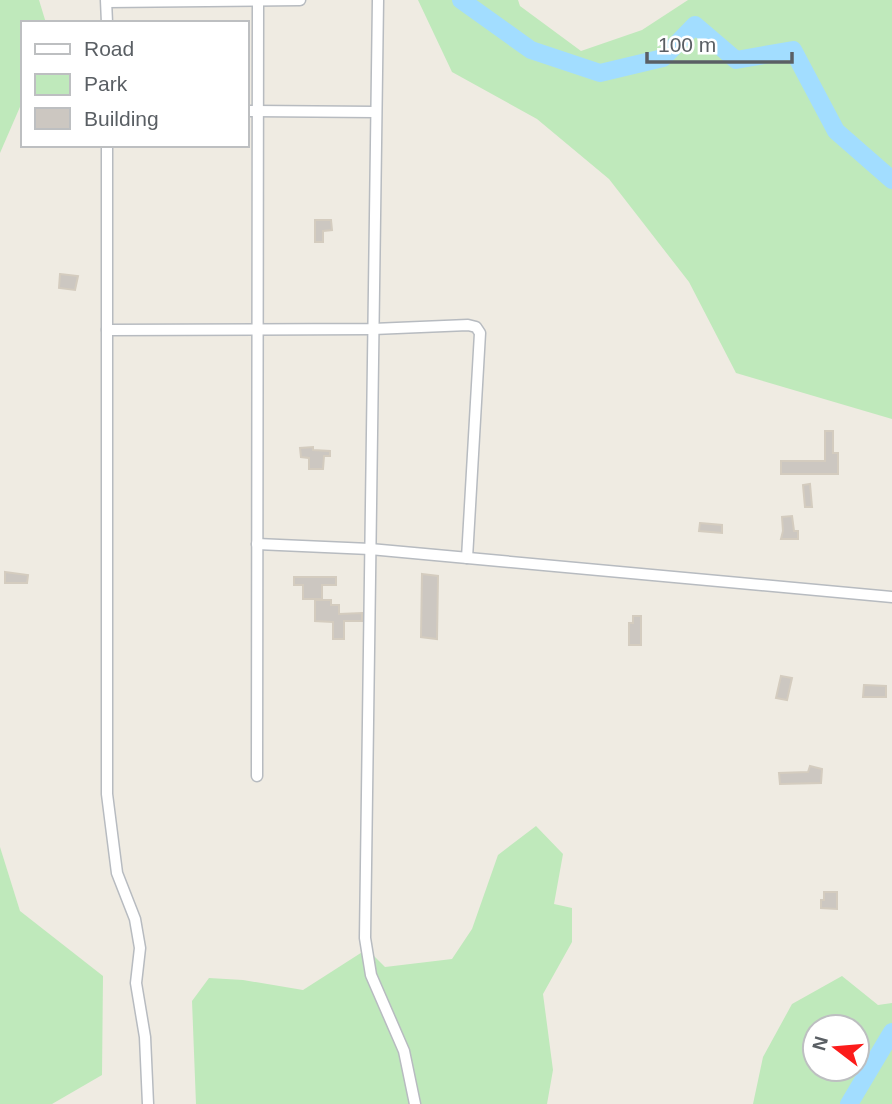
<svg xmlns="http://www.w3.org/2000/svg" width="892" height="1104" viewBox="0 0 892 1104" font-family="Helvetica,sans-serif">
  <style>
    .green { fill: #bfe9bb; fill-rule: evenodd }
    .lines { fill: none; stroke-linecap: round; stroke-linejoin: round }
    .river { stroke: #a2ddff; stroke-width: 18 }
    .building { fill: #ccc7c1; stroke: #d4ccbf; stroke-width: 2 }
    .minor-casing { stroke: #b7bbc0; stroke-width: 13 }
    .minor { stroke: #fff; stroke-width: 10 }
  </style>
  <rect width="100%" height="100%" fill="#efebe2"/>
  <!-- green -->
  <g class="green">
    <path d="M0 0H39L46 23H23V100L0 153Z"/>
    <path d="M418 0H518L520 6 581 51 642 30 688 0H892V419L736 373 689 282 609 179 537 119 452 72Z"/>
    <path d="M536 826 563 854 554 904 572 908V942L543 994 553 1070 547 1104H196L192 1001 209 978 243 980 303 990 367 949 385 967 452 959 472 929 498 855Z"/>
    <path d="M0 847 20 911 103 976 102 1075 52 1104H0Z"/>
    <path d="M842 976 878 1005 892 1003V1104H753L763 1057 792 1004ZM815 1027H857V1069H815Z"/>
  </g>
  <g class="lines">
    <!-- river -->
    <g class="river">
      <path d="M461 0 531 50 600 73 663 58 695 25 736 60 793 50 836 131 892 180"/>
      <path d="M849 1104 892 1032"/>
    </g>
  </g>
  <!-- building -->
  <g class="building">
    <path d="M315 220H331L332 230 323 231V242H315Z"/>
    <path d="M60 274 78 276 75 290 59 288Z"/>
    <path d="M825 431H833V453H838V474H781V461H825Z"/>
    <path d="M313 447V450L330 451V456H324L323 469H309V458L301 457 300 448Z"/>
    <path d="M810 484 812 507H805L803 485Z"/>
    <path d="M792 516 794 531H798V539H781L783 531 782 517Z"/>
    <path d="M700 523 722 525V533L699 531Z"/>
    <path d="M5 572 28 575 27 583H5Z"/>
    <path d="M422 574 438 576 437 639 421 637Z"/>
    <path d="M294 577H336V585H322V599H303V585H294Z"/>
    <path d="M315 600H331V605H339V614L362 613V621H344V639H333V622L315 621Z"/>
    <path d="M633 616H641V645H629V623H633Z"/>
    <path d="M781 676 792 678 787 700 776 698Z"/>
    <path d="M864 685 886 686V697H863Z"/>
    <path d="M810 766 822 769 821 783 780 784 779 773 808 772Z"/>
    <path d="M824 892H837V909L821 908V900H824Z"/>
  </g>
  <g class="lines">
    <!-- minor casing -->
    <g class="minor-casing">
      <g id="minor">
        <path d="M106 0 107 23"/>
        <path d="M378 0 365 938 371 975 404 1051 415 1104"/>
        <path d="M107 2 300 0"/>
        <path d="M247 111 375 112"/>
        <path d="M107 145V794L117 873 135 919 140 948 136 983 145 1037 148 1104"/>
        <path d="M107 330 373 329 468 325 476 327 480 333 467 558"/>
        <path d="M257 544 370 549 892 597"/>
        <path d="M257 776 258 0"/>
      </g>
    </g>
    <!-- minor -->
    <use href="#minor" class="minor"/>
  </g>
  <!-- legend -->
  <rect x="21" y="21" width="228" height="126" fill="#ffffff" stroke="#bdbfc1" stroke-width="2"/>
  <rect x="35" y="44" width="35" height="10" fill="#ffffff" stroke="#bdbfc1" stroke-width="2"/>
  <text x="84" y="56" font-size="21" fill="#5a5f64">Road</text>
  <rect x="35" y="74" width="35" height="21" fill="#bfe9bb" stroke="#bdbfc1" stroke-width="2"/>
  <text x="84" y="91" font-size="21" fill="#5a5f64">Park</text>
  <rect x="35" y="108" width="35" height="21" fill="#ccc7c1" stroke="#bdbfc1" stroke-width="2"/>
  <text x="84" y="126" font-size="21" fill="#5a5f64">Building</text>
  <!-- north arrow -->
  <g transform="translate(836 1048) rotate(286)"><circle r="33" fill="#ffffff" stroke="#bdbfc1" stroke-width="2"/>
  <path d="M0-5L12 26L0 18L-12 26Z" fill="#fc1c1b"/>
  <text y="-10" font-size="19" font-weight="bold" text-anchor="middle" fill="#5a5f64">N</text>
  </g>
  <!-- scale -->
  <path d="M647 52v10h145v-10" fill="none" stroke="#5a5f64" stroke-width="3.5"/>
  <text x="658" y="52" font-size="21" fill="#5a5f64" stroke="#ffffff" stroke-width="5" paint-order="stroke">100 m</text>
</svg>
